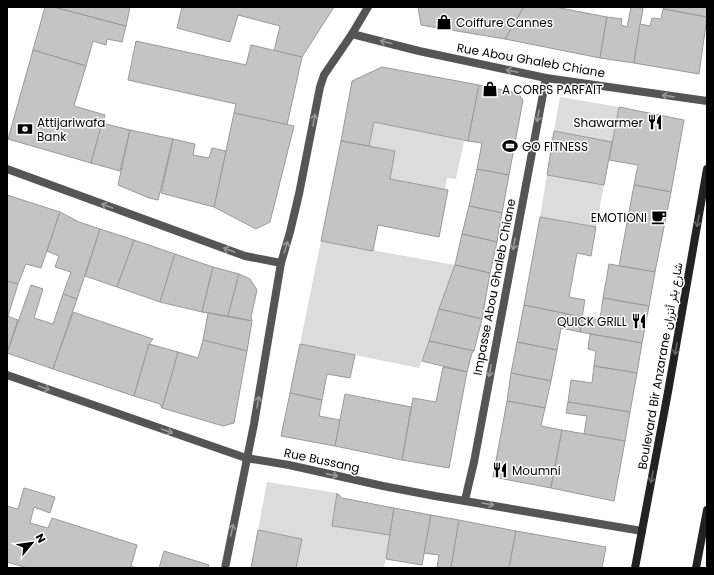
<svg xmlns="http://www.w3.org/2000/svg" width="714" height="575" viewBox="0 0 714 575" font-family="Poppins,Vazirmatn,sans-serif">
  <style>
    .green { fill: #dcdcdc }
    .building { fill: #c4c4c4; stroke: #999 }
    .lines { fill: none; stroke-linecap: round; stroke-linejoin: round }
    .minor { stroke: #555; stroke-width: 8 }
    .secondary { stroke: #222; stroke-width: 8 }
    .oneway { stroke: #999 }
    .oneway2 { stroke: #646464 }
    .labels { text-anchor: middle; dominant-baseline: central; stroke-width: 3; stroke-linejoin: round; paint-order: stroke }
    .poi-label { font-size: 12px; fill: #000; stroke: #fff; text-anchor: start }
    .street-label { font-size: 12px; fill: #000; stroke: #fff }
  </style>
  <rect width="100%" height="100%" fill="#fff"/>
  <!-- green -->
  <g class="green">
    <path d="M560 97 619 107 612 142 554 131Z"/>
    <path d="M374 122 464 141 456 179 447 178 445 190 390 179 395 151 369 146Z"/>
    <path d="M547 175 604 185 596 227 540 217Z"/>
    <path d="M321 241 455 265 419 368 300 344Z"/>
    <path d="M267 482 337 493 332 526 390 535 384 568H296L301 539 258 530Z"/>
  </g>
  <!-- building -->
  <g class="building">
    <path d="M45 7H54L126 26 122 42 107 39 106 45 93 41 86 66 33 50Z"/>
    <path d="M54 7H130L126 26Z"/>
    <path d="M182 7H334L302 57 274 51 280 26 238 15 230 42 177 28Z"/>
    <path d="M418 7H524L505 39 421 25Z"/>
    <path d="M524 7H555L607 17 600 58 505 39Z"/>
    <path d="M631 7 643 8 634 63 600 58 607 17 622 19 621 25 627 27Z"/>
    <path d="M664 7H707V17L663 9Z"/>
    <path d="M663 9 707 17 699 74 634 63 640 24 650 26 652 18 661 19Z"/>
    <path d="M136 41 246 65 251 45 302 57 287 125 234 113 236 104 128 80Z"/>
    <path d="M33 50 86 66 74 106 105 115 91 163 8 139Z"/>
    <path d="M382 67 479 85 468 141 374 122 369 146 341 141 352 81Z"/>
    <path d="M479 85 518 93 523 100 509 175 477 169 482 143 468 141Z"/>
    <path d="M619 107 684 120 671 192 634 185 638 165 609 160Z"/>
    <path d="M234 113 294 126 270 222 256 229 214 207Z"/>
    <path d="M102 123 130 130 120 171 91 163Z"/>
    <path d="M130 130 173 139 158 200 149 198 118 185Z"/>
    <path d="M554 131 612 142 604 185 547 175Z"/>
    <path d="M173 139 195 144 193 155 209 158 212 148 226 151 214 207 161 193Z"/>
    <path d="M341 141 395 151 390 179 448 190 439 237 378 225 373 251 321 241Z"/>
    <path d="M477 169 509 175 502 213 469 206Z"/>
    <path d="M634 185 671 192 655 272 619 266Z"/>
    <path d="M7 195 60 212 41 268 26 264 18 284 7 281Z"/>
    <path d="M469 206 502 213 497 242 462 234Z"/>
    <path d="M60 212 79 222 100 229 77 299 63 294 71 272 55 267 59 256 47 251Z"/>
    <path d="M540 217 596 227 591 256 577 253 569 297 585 300 582 317 524 305Z"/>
    <path d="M100 229 134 240 117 287 85 276Z"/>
    <path d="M462 234 497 242 490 273 455 265Z"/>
    <path d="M134 240 175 254 160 302 117 287Z"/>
    <path d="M175 254 213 267 202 312 160 302Z"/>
    <path d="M609 264 655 272 649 306 603 298Z"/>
    <path d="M455 265 490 273 482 319 439 309Z"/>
    <path d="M213 267 239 274 228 316 202 312Z"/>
    <path d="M239 274 250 279 257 290 251 317 252 321 228 316Z"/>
    <path d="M7 281 18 284 8 316H7Z"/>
    <path d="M31 285 43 289 34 318 53 324 63 294 77 299 53 369 7 353Z"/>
    <path d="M603 298 649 306 642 343 580 332 582 317 600 320Z"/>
    <path d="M524 305 582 317 580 332 561 328 557 350 517 342Z"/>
    <path d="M439 309 482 319 474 351 429 341Z"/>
    <path d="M73 312 153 339 149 344 134 396 53 369Z"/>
    <path d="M208 313 252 321 247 351 203 340Z"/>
    <path d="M7 316 18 320 7 353Z"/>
    <path d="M590 334 642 343 637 373 594 366 596 351 588 349Z"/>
    <path d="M203 340 247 351 234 423 223 426 162 408 178 352 198 358Z"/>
    <path d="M429 341 474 351 472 353 467 372 422 361Z"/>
    <path d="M517 342 557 350 551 381 511 373Z"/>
    <path d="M149 344 178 352 162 408 160 404 134 396Z"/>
    <path d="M300 344 355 355 350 378 327 374 322 400 290 393Z"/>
    <path d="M594 366 637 373 630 412 568 402 571 380 592 383Z"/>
    <path d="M443 367 467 372 449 468 402 460 413 398 436 402Z"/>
    <path d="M511 373 551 381 545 408 507 401Z"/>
    <path d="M290 393 322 400 319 416 340 420 335 446 281 436Z"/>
    <path d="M345 394 411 407 402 460 335 446Z"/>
    <path d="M507 401 545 408 541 426 562 430 551 488 493 477Z"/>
    <path d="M568 402 630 412 625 441 584 434 587 416 566 413Z"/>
    <path d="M562 430 625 441 614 501 551 488Z"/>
    <path d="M24 488 55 497 50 513 34 507 30 523 48 528 52 518 137 545 131 566 137 568H28L7 562V506L18 509Z"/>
    <path d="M337 493 342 498 394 508 390 535 332 526Z"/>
    <path d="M394 508 431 515 422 565 386 559Z"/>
    <path d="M431 515 459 520 451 568H437L439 555 424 553Z"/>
    <path d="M459 520 516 531 509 568H451Z"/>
    <path d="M258 530 302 539 296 568H251Z"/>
    <path d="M516 531 606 547 602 568H509Z"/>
    <path d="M164 551 209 565 208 568H159Z"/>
  </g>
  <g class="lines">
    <!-- minor -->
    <g class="minor">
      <path d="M352 34 419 51 546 78 707 101"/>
      <path d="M7 169 245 256 281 263"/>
      <path d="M7 375 246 458 289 465 383 486 435 496 642 531"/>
      <path d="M465 500 474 462 546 78"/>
      <path d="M225 568 254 424 281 263 290 232 299 194 320 87 324 75 352 34 368 7"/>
    </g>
    <!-- secondary -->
    <g class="secondary">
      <path d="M635 568 668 392 707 169"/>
      <path d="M696 568 707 510"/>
    </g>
  </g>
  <!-- one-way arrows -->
  <defs><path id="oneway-shaft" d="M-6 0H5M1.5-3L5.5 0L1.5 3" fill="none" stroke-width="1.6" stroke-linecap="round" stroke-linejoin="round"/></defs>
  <g class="oneway">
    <use href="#oneway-shaft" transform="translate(386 42) rotate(-166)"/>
    <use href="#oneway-shaft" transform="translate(512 71) rotate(-168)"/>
    <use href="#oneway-shaft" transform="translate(668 96) rotate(-172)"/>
    <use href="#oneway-shaft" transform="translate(538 116) rotate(101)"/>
    <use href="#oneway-shaft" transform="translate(314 120) rotate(-79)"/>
    <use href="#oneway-shaft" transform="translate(107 206) rotate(-160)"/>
    <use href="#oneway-shaft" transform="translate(514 244) rotate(101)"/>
    <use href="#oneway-shaft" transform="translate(286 247) rotate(-73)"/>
    <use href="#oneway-shaft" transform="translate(229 250) rotate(-160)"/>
    <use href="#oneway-shaft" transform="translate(490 371) rotate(101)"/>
    <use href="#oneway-shaft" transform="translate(44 388) rotate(19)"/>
    <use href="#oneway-shaft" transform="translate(258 402) rotate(-80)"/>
    <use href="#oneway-shaft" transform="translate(167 431) rotate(19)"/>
    <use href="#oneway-shaft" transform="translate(332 475) rotate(13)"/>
    <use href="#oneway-shaft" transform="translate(488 504) rotate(10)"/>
    <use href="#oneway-shaft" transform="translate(232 530) rotate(-79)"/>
  </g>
  <g class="oneway2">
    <use href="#oneway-shaft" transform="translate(698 221) rotate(100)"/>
    <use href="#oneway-shaft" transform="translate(676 349) rotate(100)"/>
    <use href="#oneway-shaft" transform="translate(652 477) rotate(101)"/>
  </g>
  <!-- icons -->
  <defs>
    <g id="shop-bare" transform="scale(1.2)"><path d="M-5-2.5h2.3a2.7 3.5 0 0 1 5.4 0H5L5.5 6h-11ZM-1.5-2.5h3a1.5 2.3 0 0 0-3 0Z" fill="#000" stroke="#fff" stroke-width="2.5" paint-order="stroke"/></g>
    <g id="restaurant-bare" transform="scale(1.2)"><path d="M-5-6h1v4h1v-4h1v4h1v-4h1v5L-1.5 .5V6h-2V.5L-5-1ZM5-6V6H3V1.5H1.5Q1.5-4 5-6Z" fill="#000" stroke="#fff" stroke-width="2.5" paint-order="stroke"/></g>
    <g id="bank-bare" transform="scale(1.2)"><path d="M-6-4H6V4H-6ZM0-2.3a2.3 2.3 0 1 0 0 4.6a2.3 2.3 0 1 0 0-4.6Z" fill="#000" stroke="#fff" stroke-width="2.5" paint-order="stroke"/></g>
    <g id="stadium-bare" transform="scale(1.2)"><path d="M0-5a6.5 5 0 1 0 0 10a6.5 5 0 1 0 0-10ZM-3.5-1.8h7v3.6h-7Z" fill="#000" stroke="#fff" stroke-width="2.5" paint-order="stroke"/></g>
    <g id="cafe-bare" transform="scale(1.2)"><path d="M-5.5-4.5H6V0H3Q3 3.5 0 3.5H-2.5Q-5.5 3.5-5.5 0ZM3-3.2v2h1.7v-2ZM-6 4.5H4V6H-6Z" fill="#000" stroke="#fff" stroke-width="2.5" paint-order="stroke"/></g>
  </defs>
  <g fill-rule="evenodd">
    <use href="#shop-bare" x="444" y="22"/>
    <use href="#shop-bare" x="490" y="89"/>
    <use href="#restaurant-bare" x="655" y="122"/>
    <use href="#bank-bare" x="25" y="129"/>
    <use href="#stadium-bare" x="510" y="146"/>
    <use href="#cafe-bare" x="659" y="217"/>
    <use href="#restaurant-bare" x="639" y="321"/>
    <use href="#restaurant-bare" x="500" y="470"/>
  </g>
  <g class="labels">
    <!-- poi labels -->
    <g class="poi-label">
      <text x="456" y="22">Coiffure Cannes</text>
      <text x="502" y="89">A CORPS PARFAIT</text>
      <text x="37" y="122">Attijariwafa<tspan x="37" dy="14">Bank</tspan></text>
      <text x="643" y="122" text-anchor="end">Shawarmer</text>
      <text x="522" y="146">GO FITNESS</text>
      <text x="647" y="217" text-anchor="end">EMOTIONI</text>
      <text x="627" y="321" text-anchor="end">QUICK GRILL</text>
      <text x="512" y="470">Moumni</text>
    </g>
    <!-- street labels -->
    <g class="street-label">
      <text transform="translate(531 60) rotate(10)">Rue Abou Ghaleb Chiane</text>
      <text transform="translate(494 287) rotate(-79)">Impasse Abou Ghaleb Chiane</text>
      <text transform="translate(660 366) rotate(-80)">Boulevard Bir Anzarane شارع بئر أنزران</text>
      <text transform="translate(322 460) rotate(12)">Rue Bussang</text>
    </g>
  </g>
  <!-- border -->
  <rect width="714" height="575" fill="none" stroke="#000000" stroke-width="16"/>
  <!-- north arrow -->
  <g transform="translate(32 543) rotate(61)" stroke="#ffffff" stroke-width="3" paint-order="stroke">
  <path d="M0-3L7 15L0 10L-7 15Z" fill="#000000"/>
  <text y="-6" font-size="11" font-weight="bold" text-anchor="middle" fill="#000000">N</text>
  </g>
</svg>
